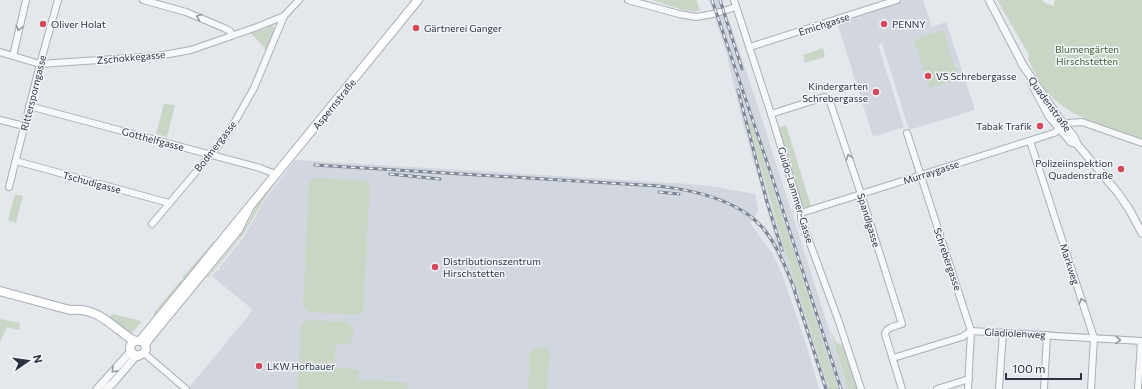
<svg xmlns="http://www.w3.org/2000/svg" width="1142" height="389" viewBox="0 0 1142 389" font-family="Commissioner,sans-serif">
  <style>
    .built { fill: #d2d6de }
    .green { fill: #c9d6c5 }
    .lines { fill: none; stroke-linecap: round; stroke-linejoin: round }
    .minor-casing { stroke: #a9aeb7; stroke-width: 8 }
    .tertiary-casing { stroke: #a9aeb7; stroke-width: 9 }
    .secondary-casing { stroke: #a9aeb7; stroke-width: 10 }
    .minor { stroke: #f7f8fa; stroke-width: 6 }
    .tertiary { stroke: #f7f8fa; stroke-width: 7 }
    .secondary { stroke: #fff; stroke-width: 8 }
    .rail-casing { stroke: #7d8696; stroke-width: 3 }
    .rail { stroke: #f4f6f9; stroke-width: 1.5; stroke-dasharray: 4.5; stroke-linecap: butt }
    .oneway { stroke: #9196a0 }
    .poi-dot { fill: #d1495b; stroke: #f4f6f9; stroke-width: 1.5 }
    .labels { text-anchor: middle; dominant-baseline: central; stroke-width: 3; stroke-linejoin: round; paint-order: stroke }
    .poi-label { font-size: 10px; fill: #2b3445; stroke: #f4f6f9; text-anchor: start }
    .street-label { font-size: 10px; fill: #2b3445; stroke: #f4f6f9 }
    .park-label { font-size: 10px; fill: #3f6138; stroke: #f4f6f9 }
  </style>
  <rect width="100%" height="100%" fill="#e4e7ec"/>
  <!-- built -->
  <g class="built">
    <path d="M708 0H723L724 6 713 10Z"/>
    <path d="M903 0H923L932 27 946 22 975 110 909 130 882 43 878 45 904 127 873 137 837 22Z"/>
    <path d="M727 14 758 107 848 389H838L750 122 748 123 770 201 829 389H824L792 290 783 268 770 241 760 228 752 221 750 223 772 253 782 274 806 344 819 389H186L192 384 253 310 212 276 217 270 219 271 220 270 219 268 244 237 266 198 295 160 690 184 716 187 755 194 758 210 755 217 767 229 774 239 775 238 743 124 726 51 715 18Z"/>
  </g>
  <!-- green -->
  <g class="green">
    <path d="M652 0H696L700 10C689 15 663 3 652 0Z"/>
    <path d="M997 0H1043V2L1053 6 1055 0H1142V139C1107 126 1066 118 1043 87 1037 78 1032 68 1028 59L1029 55Z"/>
    <path d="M272 25 275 30 267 51 251 33 263 30Z"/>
    <path d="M943 30 959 80 929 88 914 40Z"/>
    <path d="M823 48 825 57 805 63 803 55Z"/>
    <path d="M164 104 175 105 167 137 156 134Z"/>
    <path d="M751 122 838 389H829L782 240 748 123Z"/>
    <path d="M786 125 811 206 807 208 803 207 778 128Z"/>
    <path d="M277 177 279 178 266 196 243 235 208 278 207 277 239 238 248 223 258 202Z"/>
    <path d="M318 178 365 181 370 185 363 310 357 315 308 312 303 306 309 185 311 180Z"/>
    <path d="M15 194 23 196 16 223 8 220Z"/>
    <path d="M214 241H216L184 280 182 278Z"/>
    <path d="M181 280 183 281 155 315 153 314Z"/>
    <path d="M113 314 140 321 141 322 133 332 130 334 110 317 111 315Z"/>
    <path d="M0 319 20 323 19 330 7 327 0 342Z"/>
    <path d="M310 320 347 322C355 325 354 335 351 342L348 344H338C334 349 333 361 336 367L359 370 358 380 408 382 407 389H297L301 327 304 322Z"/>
    <path d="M830 330 836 342 844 346 859 389H848Z"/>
    <path d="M535 348 550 349 547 389H528L530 352Z"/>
  </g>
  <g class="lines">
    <!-- minor casing -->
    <g class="minor-casing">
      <g id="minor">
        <path d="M143 0 186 12 224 28 230 31 232 35"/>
        <path d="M628 0 679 14 696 17 713 14 736 7"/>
        <path d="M734 0 771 114 801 213V219L839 322 861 389"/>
        <path d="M750 47 897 0"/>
        <path d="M0 52 40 64 158 56 191 50 257 27 284 16 299 0"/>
        <path d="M13 56 26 0"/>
        <path d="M29 106 260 168 275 174"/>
        <path d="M771 114 824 97 829 99 861 194 902 324C896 326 886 327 885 334L902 389"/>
        <path d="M0 120 24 126"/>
        <path d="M907 133 971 331 968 389"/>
        <path d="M1030 141 1094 338 1091 389"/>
        <path d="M16 161 169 203"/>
        <path d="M9 187 40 64 58 0"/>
        <path d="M801 213 1054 133 1068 123 1082 122 1142 143"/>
        <path d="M152 224 222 141 233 125 254 88 284 16"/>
        <path d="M144 353 186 389"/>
        <path d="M893 358 962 337 971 331 1142 341"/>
        <path d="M937 389 969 379"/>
        <path d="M999 389 1003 332"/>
        <path d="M1044 389 1047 335"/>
        <path d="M1138 389 1141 341"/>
      </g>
    </g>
    <!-- tertiary casing -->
    <g class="tertiary-casing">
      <g id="tertiary">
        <path d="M989 0 1024 67"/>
        <path d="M1022 64 1059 118 1074 137 1077 144 1118 193 1129 209 1142 233"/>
        <path d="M1032 84 1049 116 1071 142 1077 144"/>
        <path d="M97 389 131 351"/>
        <path d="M106 389 113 383 136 356"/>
      </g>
    </g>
    <!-- secondary casing -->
    <g class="secondary-casing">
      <g id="secondary">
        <path d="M249 208 238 230 148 340 145 345 146 349 144 353 138 356 133 354 130 349C130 343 134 340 140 341L144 336 418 0"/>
        <path d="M0 291 70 310C92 308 104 318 119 330 125 334 129 339 136 341"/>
      </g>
    </g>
    <!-- minor -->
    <use href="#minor" class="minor"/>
    <!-- tertiary -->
    <use href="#tertiary" class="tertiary"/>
    <!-- secondary -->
    <use href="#secondary" class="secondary"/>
    <!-- rail casing -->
    <g class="rail-casing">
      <g id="rail">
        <path d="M712 0 772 177 841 389"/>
        <path d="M720 0 742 69"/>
        <path d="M738 90 767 202 782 250"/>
        <path d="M315 165 658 186C694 190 743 201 766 232 779 249 787 271 795 290"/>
        <path d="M390 174 440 179"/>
        <path d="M659 192 679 194"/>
        <path d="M793 286 826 389"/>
      </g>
    </g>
    <!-- rail -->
    <use href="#rail" class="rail"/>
  </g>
  <!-- one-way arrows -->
  <defs><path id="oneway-chevron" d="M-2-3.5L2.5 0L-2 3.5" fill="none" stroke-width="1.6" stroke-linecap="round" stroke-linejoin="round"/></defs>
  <g class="oneway">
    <use href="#oneway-chevron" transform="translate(199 17) rotate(-158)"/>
    <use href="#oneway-chevron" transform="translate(19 28) rotate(104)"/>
    <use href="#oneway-chevron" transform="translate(849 157) rotate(-108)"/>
    <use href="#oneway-chevron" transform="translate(1082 301) rotate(-108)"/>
    <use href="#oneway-chevron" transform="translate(1118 340) rotate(4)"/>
    <use href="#oneway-chevron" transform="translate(114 370) rotate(136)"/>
  </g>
  <!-- markers -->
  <g class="poi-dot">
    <circle cx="43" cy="24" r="4"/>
    <circle cx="884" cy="24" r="4"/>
    <circle cx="416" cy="28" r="4"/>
    <circle cx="928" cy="76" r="4"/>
    <circle cx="876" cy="92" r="4"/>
    <circle cx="1040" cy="126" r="4"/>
    <circle cx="1121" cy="169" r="4"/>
    <circle cx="435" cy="267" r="4"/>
    <circle cx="259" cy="366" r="4"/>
  </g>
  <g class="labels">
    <!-- poi labels -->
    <g class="poi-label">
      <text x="51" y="24">Oliver Holat</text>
      <text x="892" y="24">PENNY</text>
      <text x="424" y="28">Gärtnerei Ganger</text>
      <text x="936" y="76">VS Schrebergasse</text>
      <text x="868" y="86" text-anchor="end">Kindergarten<tspan x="868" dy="12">Schrebergasse</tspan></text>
      <text x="1032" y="126" text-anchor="end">Tabak Trafik</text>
      <text x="1113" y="163" text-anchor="end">Polizeiinspektion<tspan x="1113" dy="12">Quadenstraße</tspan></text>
      <text x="443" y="261">Distributionszentrum<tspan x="443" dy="12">Hirschstetten</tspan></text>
      <text x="267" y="366">LKW Hofbauer</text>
    </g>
    <!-- street labels -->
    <g class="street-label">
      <text transform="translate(824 24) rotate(-18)">Emichgasse</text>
      <text transform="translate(131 57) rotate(-5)">Zschokkegasse</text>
      <text transform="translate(33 93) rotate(-76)">Rittersporngasse</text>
      <text transform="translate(334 104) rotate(-51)">Aspernstraße</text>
      <text transform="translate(1050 104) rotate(54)">Quadenstraße</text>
      <text transform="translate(153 139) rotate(15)">Gotthelfgasse</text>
      <text transform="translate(215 146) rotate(-52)">Bodmergasse</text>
      <text transform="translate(931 172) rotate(-18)">Murraygasse</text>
      <text transform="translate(92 182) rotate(15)">Tschudigasse</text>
      <text transform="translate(796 195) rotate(73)">Guido-Lammer-Gasse</text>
      <text transform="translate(869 220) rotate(73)">Spandlgasse</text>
      <text transform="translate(948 259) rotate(71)">Schrebergasse</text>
      <text transform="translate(1070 264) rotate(72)">Markweg</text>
      <text transform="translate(1015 333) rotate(3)">Gladiolenweg</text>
    </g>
    <!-- park labels -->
    <g class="park-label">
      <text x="1087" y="49">Blumengärten<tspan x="1087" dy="12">Hirschstetten</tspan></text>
    </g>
  </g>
  <!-- north arrow -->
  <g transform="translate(28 361) rotate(77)" stroke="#f4f6f9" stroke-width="3" paint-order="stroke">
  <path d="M0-3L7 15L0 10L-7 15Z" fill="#2b3445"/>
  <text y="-6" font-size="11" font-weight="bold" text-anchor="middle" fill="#2b3445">N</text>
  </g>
  <!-- scale -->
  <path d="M1006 373v6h75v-6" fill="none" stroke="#2b3445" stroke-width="2"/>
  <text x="1012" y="373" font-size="12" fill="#2b3445" stroke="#f4f6f9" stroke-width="3" paint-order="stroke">100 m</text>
</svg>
